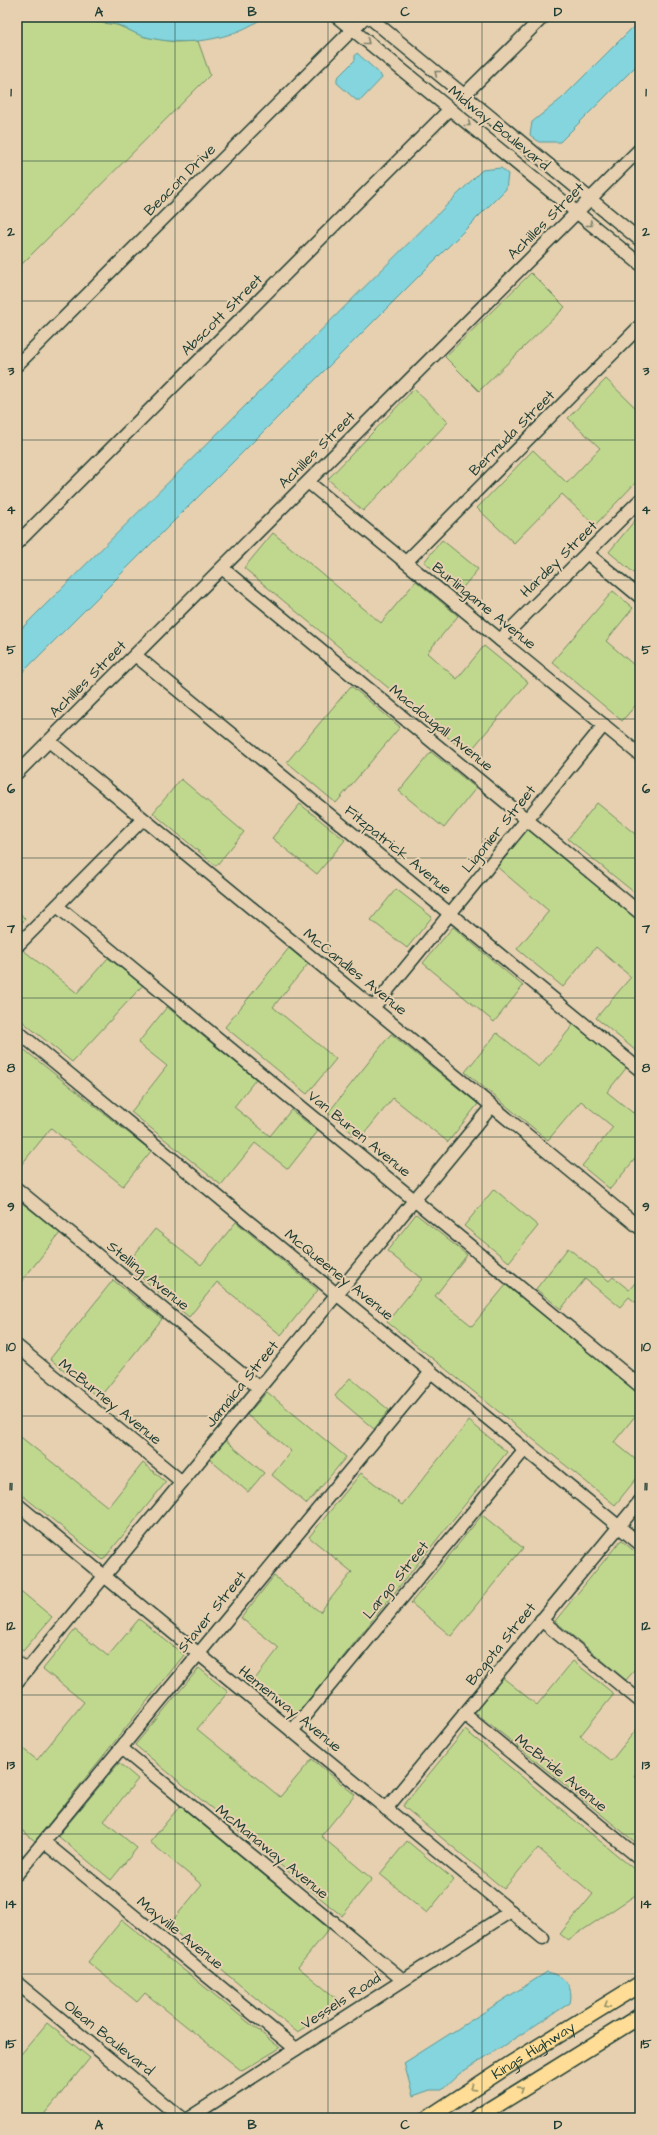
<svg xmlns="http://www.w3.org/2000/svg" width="657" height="2135" viewBox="0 0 657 2135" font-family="'Architects Daughter',sans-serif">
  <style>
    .green { fill: #c0d88e; stroke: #708a61 }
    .water { fill: #84d5dd; stroke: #5c9899 }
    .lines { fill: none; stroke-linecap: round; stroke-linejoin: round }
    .minor-casing { stroke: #1f3d34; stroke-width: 15 }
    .major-casing { stroke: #1f3d34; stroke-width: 18 }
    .minor { stroke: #e6d0af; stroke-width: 12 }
    .major { stroke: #ffdd96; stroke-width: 15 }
    .oneway { stroke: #797f6b }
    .oneway2 { stroke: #8f8d65 }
    .grid { fill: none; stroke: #1f3d34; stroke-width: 1; stroke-opacity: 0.55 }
    .labels { text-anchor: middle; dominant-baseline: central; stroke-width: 4; stroke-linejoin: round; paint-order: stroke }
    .street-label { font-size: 15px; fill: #1f3d34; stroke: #e6d0af }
    .neatline { fill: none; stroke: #1f3d34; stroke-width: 1.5 }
    .grid-label { font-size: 13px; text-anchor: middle; font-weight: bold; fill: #1f3d34 }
  </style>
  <rect width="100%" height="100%" fill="#e6d0af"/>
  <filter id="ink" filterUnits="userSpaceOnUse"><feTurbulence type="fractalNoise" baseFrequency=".025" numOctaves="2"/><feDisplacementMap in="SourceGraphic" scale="8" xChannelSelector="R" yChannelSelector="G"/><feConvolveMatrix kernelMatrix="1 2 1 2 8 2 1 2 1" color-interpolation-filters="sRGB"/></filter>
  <g filter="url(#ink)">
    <!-- green -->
    <g class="green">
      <path d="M17 17H82L95 22 117 25 145 37 175 42 198 41 210 75 17 269Z"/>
      <path d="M531 273 565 307 479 391 445 357Z"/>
      <path d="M606 379 640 412V478L595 525 562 494 514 543 477 508 533 450 567 483 600 448 568 418Z"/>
      <path d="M414 389 448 422 363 511 328 479Z"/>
      <path d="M640 514V578L609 552Z"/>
      <path d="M273 533 381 623 416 581 458 616 427 653 457 679 484 646 528 682 468 754 244 568Z"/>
      <path d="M442 540 478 569 460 591 424 562Z"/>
      <path d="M613 591 633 608 606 641 635 666 640 661V700L622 721 552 662Z"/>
      <path d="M351 686 400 727 336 803 287 762Z"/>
      <path d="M431 752 476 788 444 828 399 791Z"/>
      <path d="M181 779 244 832 216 866 153 813Z"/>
      <path d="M597 803 640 838V897L568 839Z"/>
      <path d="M300 804 345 840 317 874 272 838Z"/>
      <path d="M528 828 640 922V1054L596 1018 631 977 596 947 563 987 517 949 549 911 496 866Z"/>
      <path d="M396 889 432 917 407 948 371 920Z"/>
      <path d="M17 910 25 919 17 928Z"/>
      <path d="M453 927 523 986 494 1022 423 963Z"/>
      <path d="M289 948 308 964 273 1007 336 1059 307 1094 225 1027Z"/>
      <path d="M23 950 77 993 108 958 143 985 72 1062 17 1017V956Z"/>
      <path d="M167 1007 256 1079 234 1107 270 1136 291 1110 318 1131 288 1169 255 1143 221 1185 131 1112 167 1066 138 1043Z"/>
      <path d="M574 1024 627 1067 607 1092 633 1113 640 1105V1153L610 1189 582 1166 613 1127 581 1101 548 1140 465 1072 497 1033 539 1067Z"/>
      <path d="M391 1034 478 1104 448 1142 393 1098 360 1139 328 1113Z"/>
      <path d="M17 1044 151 1151 123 1186 51 1128 17 1170Z"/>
      <path d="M494 1189 538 1226 509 1262 464 1226Z"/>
      <path d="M17 1199 60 1233 17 1287Z"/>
      <path d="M416 1214 467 1255 435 1296 472 1326 506 1285 640 1393V1410L614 1442 640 1463V1474L615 1505 387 1322 422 1279 387 1251Z"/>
      <path d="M236 1222 318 1290 281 1335 217 1282 189 1317 126 1265 155 1229 201 1265Z"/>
      <path d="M568 1248 609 1281 613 1277 629 1290 640 1277V1306L629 1297 620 1307 585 1279 561 1309 536 1289Z"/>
      <path d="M113 1280 162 1319 99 1398 50 1359Z"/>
      <path d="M350 1378 389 1410 374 1429 335 1396Z"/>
      <path d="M267 1392 346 1457 307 1504 272 1475 291 1451 247 1415Z"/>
      <path d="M469 1421 507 1452 295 1717 252 1683 279 1648 241 1618 274 1576 320 1612 352 1572 309 1537 361 1473 402 1505Z"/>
      <path d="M17 1434 108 1507 143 1463 166 1482 103 1560 17 1491Z"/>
      <path d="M225 1440 264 1473 248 1492 209 1459Z"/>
      <path d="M482 1515 523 1548 451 1636 411 1603Z"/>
      <path d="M621 1540 640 1556V1664L626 1680 555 1621Z"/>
      <path d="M17 1588 52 1617 23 1651 17 1646Z"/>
      <path d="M139 1619 184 1655 35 1841 17 1826V1744L37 1760 84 1702 43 1669 75 1630 108 1656Z"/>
      <path d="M573 1661 614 1694 580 1736 611 1761 640 1725V1768L634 1776 640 1781V1846L474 1711 502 1677 537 1705Z"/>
      <path d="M199 1668 228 1692 197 1729 280 1797 312 1759 355 1795 321 1836 372 1879 342 1916 135 1745Z"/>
      <path d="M465 1730 640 1874V1892L568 1940 560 1934 593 1894 538 1848 504 1889 403 1806Z"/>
      <path d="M119 1763 138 1779 104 1821 137 1848 111 1880 58 1836Z"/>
      <path d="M180 1806 329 1929 298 1967 343 2004 297 2032 168 1926 202 1885 150 1842Z"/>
      <path d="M407 1841 454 1880 427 1913 380 1874Z"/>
      <path d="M122 1920 280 2048 242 2071 145 1993 137 2002 88 1962Z"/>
      <path d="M47 2023 90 2058 41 2118H17V2059Z"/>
    </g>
    <!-- water -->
    <g class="water">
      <path d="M82 17H264C231 41 185 47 146 37 136 35 127 28 118 25 106 22 94 22 82 17Z"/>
      <path d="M640 20V62L560 142H539L530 135 532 122 561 99Z"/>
      <path d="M357 53 380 74 382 78 361 100H356L337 83V78L355 60V56Z"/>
      <path d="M501 168 508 174 506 189 17 678V633L482 170Z"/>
      <path d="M547 1972C564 1975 574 1986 570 2003L459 2074 442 2090H430L413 2096 404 2063Z"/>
    </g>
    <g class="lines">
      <!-- minor casing -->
      <g class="minor-casing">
        <g id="minor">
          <path d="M337 17 640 264"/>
          <path d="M369 17 640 240"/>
          <path d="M464 95 543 17"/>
          <path d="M17 365 365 17"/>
          <path d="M308 482 640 755"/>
          <path d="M17 543 450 109"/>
          <path d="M587 553 640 597"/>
          <path d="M406 562 640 326"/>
          <path d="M222 568 640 913"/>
          <path d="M500 640 640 500"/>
          <path d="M135 655 640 1070"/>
          <path d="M49 741 640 1228"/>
          <path d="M17 773 640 149"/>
          <path d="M57 906 640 1386"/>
          <path d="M17 946 143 819"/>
          <path d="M373 1008 604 725"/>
          <path d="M17 1031 640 1544"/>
          <path d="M17 1189 259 1388"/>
          <path d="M17 1346 182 1482"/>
          <path d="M17 1504 543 1938"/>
          <path d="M541 1620 640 1701"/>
          <path d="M17 1662 27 1670"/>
          <path d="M17 1682 492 1106"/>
          <path d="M464 1714 638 1857"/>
          <path d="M292 1731 525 1449"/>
          <path d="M121 1748 403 1980"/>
          <path d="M386 1809 640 1501"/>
          <path d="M44 1842 296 2049"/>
          <path d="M17 1874 431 1372"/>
          <path d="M17 1983 181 2118"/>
          <path d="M189 2118 511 1911"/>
        </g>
      </g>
      <!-- major casing -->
      <g class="major-casing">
        <g id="major">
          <path id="s1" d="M428 2118 509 2065 640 1984"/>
          <path d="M476 2118 640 2016"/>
        </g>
      </g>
      <!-- minor -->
      <use href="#minor" class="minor"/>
      <!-- major -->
      <use href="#major" class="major"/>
    </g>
    <!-- one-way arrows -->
    <defs><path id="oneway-chevron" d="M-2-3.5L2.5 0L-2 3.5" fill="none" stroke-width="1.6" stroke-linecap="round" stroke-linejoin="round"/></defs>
    <g class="oneway">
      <use href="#oneway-chevron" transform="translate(367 42) rotate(39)"/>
      <use href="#oneway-chevron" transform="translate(437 73) rotate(-141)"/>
      <use href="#oneway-chevron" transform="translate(468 124) rotate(39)"/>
      <use href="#oneway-chevron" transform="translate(590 224) rotate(39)"/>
    </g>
    <g class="oneway2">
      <use href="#oneway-chevron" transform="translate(607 2005) rotate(149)"/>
      <use href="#oneway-chevron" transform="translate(473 2088) rotate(147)"/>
      <use href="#oneway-chevron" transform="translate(521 2089) rotate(-33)"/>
    </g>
  </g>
  <!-- grid -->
  <path class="grid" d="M175 17V2118M328 17V2118M482 17V2118M17 161H640M17 301H640M17 440H640M17 580H640M17 719H640M17 858H640M17 998H640M17 1137H640M17 1277H640M17 1416H640M17 1555H640M17 1695H640M17 1834H640M17 1974H640"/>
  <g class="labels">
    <!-- street labels -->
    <g class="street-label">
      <text transform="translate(499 128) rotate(39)">Midway Boulevard</text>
      <text transform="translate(180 180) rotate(-45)">Beacon Drive</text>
      <text transform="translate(546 221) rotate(-45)">Achilles Street</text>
      <text transform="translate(222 315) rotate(-45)">Abscott Street</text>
      <text transform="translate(512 433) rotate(-45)">Bermuda Street</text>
      <text transform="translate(317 450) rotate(-45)">Achilles Street</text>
      <text transform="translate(559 559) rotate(-45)">Hardey Street</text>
      <text transform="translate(484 606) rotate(39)">Burlingame Avenue</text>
      <text transform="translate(88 679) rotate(-45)">Achilles Street</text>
      <text transform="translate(441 728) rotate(39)">Macdougall Avenue</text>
      <text transform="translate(499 829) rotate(-51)">Ligonier Street</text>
      <text transform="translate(398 850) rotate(39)">Fitzpatrick Avenue</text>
      <text transform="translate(355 972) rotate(39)">McCandles Avenue</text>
      <text transform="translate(359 1134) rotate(39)">Van Buren Avenue</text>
      <text transform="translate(339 1275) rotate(39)">McQueeney Avenue</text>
      <text transform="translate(148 1276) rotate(39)">Stelling Avenue</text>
      <text transform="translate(242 1384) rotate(-51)">Jamaica Street</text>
      <text transform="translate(110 1402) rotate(39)">McBurney Avenue</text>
      <text transform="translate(396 1580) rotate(-51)">Largo Street</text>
      <text transform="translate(212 1612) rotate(-51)">Staver Street</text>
      <text transform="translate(501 1644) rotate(-51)">Bogota Street</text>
      <text transform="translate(290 1709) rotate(39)">Hemenway Avenue</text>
      <text transform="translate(561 1773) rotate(39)">McBride Avenue</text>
      <text transform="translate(272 1852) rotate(39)">McManaway Avenue</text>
      <text transform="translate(180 1933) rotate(39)">Mayville Avenue</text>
      <text transform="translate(341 2001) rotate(-33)">Vessels Road</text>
      <text transform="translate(109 2038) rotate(39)">Olean Boulevard</text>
      <text stroke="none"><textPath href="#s1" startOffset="125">Kings Highway</textPath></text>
    </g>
  </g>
  <!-- margin -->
  <rect width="657" height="2135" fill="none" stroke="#e6d0af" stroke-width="44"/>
  <rect x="22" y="22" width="613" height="2091" class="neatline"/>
  <g class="grid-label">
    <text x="99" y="16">A</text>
    <text x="252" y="16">B</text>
    <text x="405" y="16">C</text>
    <text x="558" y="16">D</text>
    <text x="11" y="96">1</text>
    <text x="646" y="96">1</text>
    <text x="11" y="236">2</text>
    <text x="646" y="236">2</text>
    <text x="11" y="375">3</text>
    <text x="646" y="375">3</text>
    <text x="11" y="514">4</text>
    <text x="646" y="514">4</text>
    <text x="11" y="654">5</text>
    <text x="646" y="654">5</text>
    <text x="11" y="793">6</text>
    <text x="646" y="793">6</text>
    <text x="11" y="933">7</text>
    <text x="646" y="933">7</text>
    <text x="11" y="1072">8</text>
    <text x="646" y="1072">8</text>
    <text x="11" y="1211">9</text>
    <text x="646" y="1211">9</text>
    <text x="11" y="1351">10</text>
    <text x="646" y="1351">10</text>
    <text x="11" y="1490">11</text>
    <text x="646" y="1490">11</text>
    <text x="11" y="1630">12</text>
    <text x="646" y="1630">12</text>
    <text x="11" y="1769">13</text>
    <text x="646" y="1769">13</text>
    <text x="11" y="1908">14</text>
    <text x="646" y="1908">14</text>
    <text x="11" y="2048">15</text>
    <text x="646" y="2048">15</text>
    <text x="99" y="2129">A</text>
    <text x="252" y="2129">B</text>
    <text x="405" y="2129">C</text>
    <text x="558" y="2129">D</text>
  </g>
</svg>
